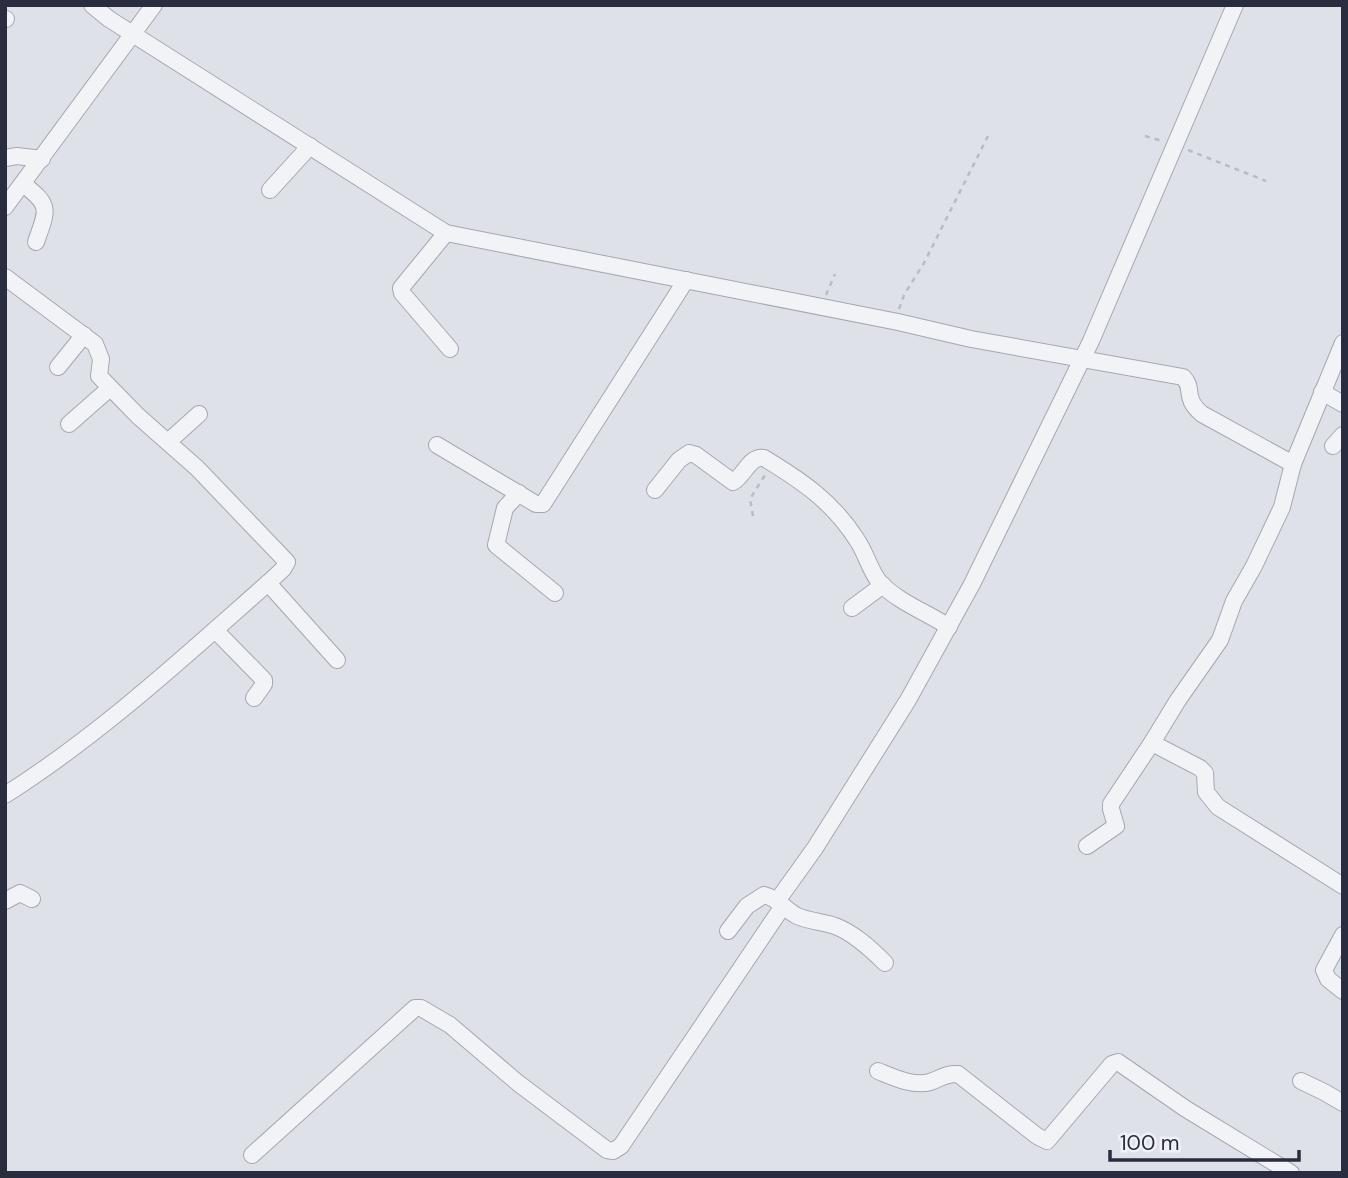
<svg xmlns="http://www.w3.org/2000/svg" width="1348" height="1178" viewBox="0 0 1348 1178" font-family="'DM Sans',sans-serif">
  <style>
    .lines { fill: none; stroke-linecap: round; stroke-linejoin: round }
    .minor-casing { stroke: #a5a7b2; stroke-width: 18 }
    .path { stroke: #babcc3; stroke-width: 2.5; stroke-dasharray: 5 5; stroke-linecap: butt }
    .minor { stroke: #f2f3f7; stroke-width: 16 }
  </style>
  <rect width="100%" height="100%" fill="#dfe1e8"/>
  <g class="lines">
    <!-- minor casing -->
    <g class="minor-casing">
      <g id="minor">
        <path d="M92 5 109 19 446 233 898 322 971 339 1183 377C1195 389 1182 397 1202 414L1293 464"/>
        <path d="M5 19H6"/>
        <path d="M5 158 17 156 42 159"/>
        <path d="M23 184C52 206 47 210 36 242"/>
        <path d="M270 190 310 146"/>
        <path d="M5 207 154 5"/>
        <path d="M446 233 401 288 402 293 450 349"/>
        <path d="M5 277 95 344 101 359 99 376 138 416 197 468 287 562 283 569 268 583C183 658 101 734 5 795"/>
        <path d="M1343 343 1293 464 1282 507 1254 566 1234 601 1220 640 1178 700 1153 741 1156 745 1200 768 1205 773 1206 792 1218 807 1343 886"/>
        <path d="M58 367 84 335"/>
        <path d="M1322 392 1343 404"/>
        <path d="M69 424 110 388"/>
        <path d="M169 441 199 414"/>
        <path d="M437 445 536 504H543L686 280"/>
        <path d="M1333 446 1343 435"/>
        <path d="M655 490 679 460 689 453 696 455 733 482C745 475 749 456 764 458 802 481 833 502 857 540 866 553 870 571 880 583 900 603 926 612 949 627"/>
        <path d="M519 493 505 508 496 545 555 593"/>
        <path d="M268 583 337 660"/>
        <path d="M852 608 883 585"/>
        <path d="M215 630 264 680V684L254 698"/>
        <path d="M1087 846 1116 826 1111 809V804L1153 741"/>
        <path d="M5 901 20 893 32 899"/>
        <path d="M777 901 815 848 908 700 972 584 1091 341 1235 5"/>
        <path d="M728 931 747 906 764 895C778 898 785 910 797 916 809 921 823 922 835 926 854 933 871 949 885 963"/>
        <path d="M1343 935 1324 970 1328 979 1343 991"/>
        <path d="M878 1071C893 1077 913 1087 930 1082 940 1079 946 1073 958 1074L1037 1136 1047 1141 1112 1064 1118 1062 1186 1109 1291 1173"/>
        <path d="M1301 1081 1324 1092 1343 1103"/>
        <path d="M252 1155 415 1008H421L450 1025 518 1083 607 1150 613 1151 621 1146 783 906"/>
      </g>
    </g>
    <!-- path -->
    <g class="path">
      <path d="M1145 136 1162 141"/>
      <path d="M1188 150 1266 181"/>
      <path d="M826 295 835 274"/>
      <path d="M899 309 904 295 924 263 988 136"/>
      <path d="M753 516 750 499 765 475"/>
    </g>
    <!-- minor -->
    <use href="#minor" class="minor"/>
  </g>
  <!-- border -->
  <rect width="1348" height="1178" fill="none" stroke="#292d3f" stroke-width="14"/>
  <!-- scale -->
  <path d="M1110 1150v10h189v-10" fill="none" stroke="#292d3f" stroke-width="3.5"/>
  <text x="1120" y="1150" font-size="21" fill="#292d3f" stroke="#eff1f6" stroke-width="5" paint-order="stroke">100 m</text>
</svg>
